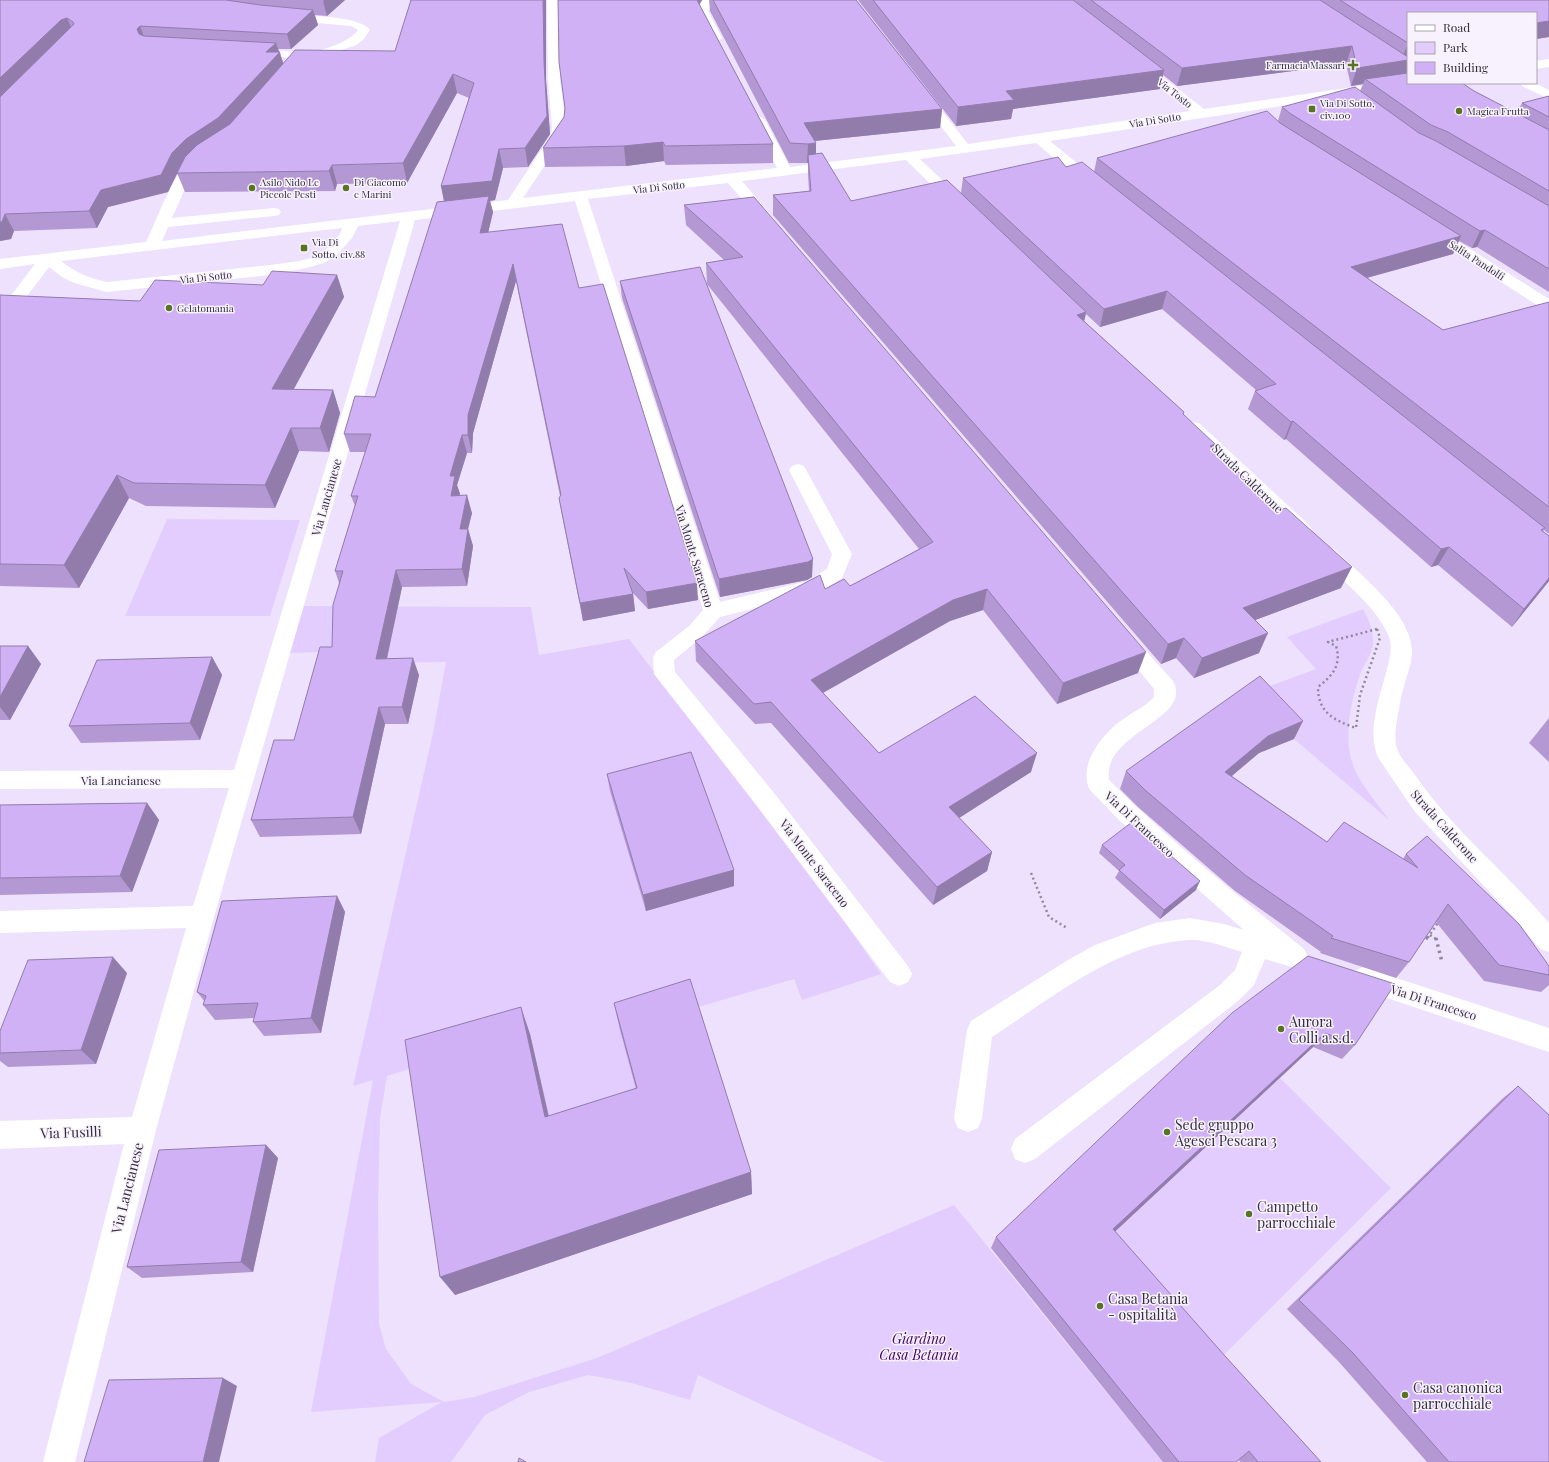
<svg xmlns="http://www.w3.org/2000/svg" width="1549" height="1462" viewBox="0 0 1549 1462" font-family="'Playfair Display',serif">
  <style>
    .green { fill: #e3cdfe }
    .lines { fill: none; stroke-linecap: round; stroke-linejoin: round }
    .path-far1 { stroke: #91889c; stroke-width: 2.5; stroke-dasharray: 2 3; stroke-linecap: butt }
    .path { stroke: #91889c; stroke-width: 3.5; stroke-dasharray: 2.5 4; stroke-linecap: butt }
    .minor { fill: #fff; fill-rule: evenodd }
    .wall { fill: #b498d3 }
    .shaded-wall { fill: #927cac }
    .building { fill: #d1b1f5; stroke: #927cac }
    .poi-dot { fill: #597325; stroke: #f7f2fd; stroke-width: 1.5 }
    .labels { text-anchor: middle; dominant-baseline: central; stroke-width: 3; stroke-linejoin: round; paint-order: stroke }
    .far-poi-label { font-size: 10px; fill: #342f3a; stroke: #f7f2fd; text-anchor: start }
    .far-street-label { font-size: 10px; fill: #342f3a; stroke: #f7f2fd }
    .street-label { font-size: 12px; fill: #342f3a; stroke: #f7f2fd }
    .near-poi-label { font-size: 14px; fill: #342f3a; stroke: #f7f2fd; text-anchor: start }
    .near-street-label { font-size: 14px; fill: #342f3a; stroke: #f7f2fd }
    .near-park-label { font-size: 14px; font-style: italic; fill: #410068; stroke: #f7f2fd }
  </style>
  <rect width="100%" height="100%" fill="#eee1fe"/>
  <!-- green -->
  <g class="green">
    <path d="M167 519 300 520 270 616H125Z"/>
    <path d="M304 606 531 607 539 655 629 639 844 921 881 974 802 1000 794 979 620 1030 643 1113 554 1141 419 1066 387 1076 380 1118 378 1204 379 1324 386 1349 411 1384 444 1402 474 1397 597 1358 954 1205 1163 1462H884L698 1375 690 1400 632 1383 588 1375 529 1392 485 1415 451 1462H375L379 1438 442 1402 311 1412 373 1080 353 1086 433 733 446 662 386 663 388 650 288 653Z"/>
    <path d="M1363 609C1369 619 1374 632 1373 644 1372 654 1365 663 1361 672 1352 697 1345 727 1350 754 1354 778 1375 800 1389 820L1294 739 1251 693 1316 669 1287 637Z"/>
    <path d="M1280 1078 1391 1188 1214 1365 1105 1241Z"/>
  </g>
  <g class="lines">
    <!-- path-far1 -->
    <g class="path-far1">
      <path d="M1377 629 1380 638 1360 695 1356 728C1334 720 1318 713 1318 687 1332 676 1342 665 1336 646L1328 642Z"/>
      <path d="M1031 873 1049 917 1067 928"/>
      <path d="M1430 935 1436 939"/>
      <path d="M1424 937 1427 939 1439 921"/>
    </g>
    <!-- path -->
    <g class="path">
      <path d="M1426 938H1428"/>
      <path d="M1436 938 1442 962"/>
    </g>
    <!-- minor -->
    <g class="minor">
      <path d="M547 0H559L560 80 566 127 565 135 523 198 777 168 753 120 759 116 765 120 790 167 956 146 917 95 923 91 927 92 968 144 1190 111 1134 67 1132 64 1138 60 1142 61 1204 109 1408 79V83H1414L1408 87 1050 141 1099 181 1101 184 1099 187H1089L1036 143 920 159 963 200 965 203 963 206H953L906 160 742 181 775 220 773 223H763L728 183 588 199 720 602 808 581 827 569 832 554 789 470 792 466 798 464 804 466 852 554 842 578 821 592 720 617 703 636 674 660 675 672 774 793 908 966 912 974 908 982 899 986 890 982 758 807 654 674 653 657 656 652 689 626 703 610 575 201 415 220 214 917 156 1130 75 1462H43L124 1144 0 1149V1121L132 1117 186 928 0 933V911L193 906 229 788 0 789V771L234 770 400 221 358 226 352 238 335 257 324 263 306 268 270 275 107 292 74 283 62 277 49 267 6 324 0 326V310L35 264 0 269V259L146 242C155 224 176 166 194 157 197 155 200 156 203 157L205 160 191 175 172 218 274 208 279 209 281 212 279 215 274 216 168 227 162 241 508 200 551 135 552 127 548 80ZM342 228 340 234 325 251 314 257 300 261 270 265 107 282C89 278 76 273 61 261Z"/>
      <path d="M703 0H715L708 11 722 38 720 40H712L696 11Z"/>
      <path d="M287 15C306 16 359 15 370 30L363 40 356 45 301 64 297 63 295 60 296 58 247 55 245 52 247 49 251 48C268 49 299 54 314 51 326 50 352 40 358 30L351 26 283 20 281 18 283 16Z"/>
      <path d="M1549 59V67L1536 69V61Z"/>
      <path d="M1520 83H1535L1549 90V99L1522 86Z"/>
      <path d="M1432 227 1437 228 1549 299V311L1543 309 1427 234 1425 231 1427 228Z"/>
      <path d="M1193 422 1199 423 1309 525 1312 530 1309 535 1302 536 1295 535 1187 431 1184 427 1187 423Z"/>
      <path d="M1327 547 1334 549C1359 574 1410 612 1412 650 1413 663 1402 688 1400 703 1398 718 1392 736 1398 751 1401 759 1410 768 1415 775 1453 830 1506 872 1549 923V952L1540 949 1515 919 1415 812 1379 759C1366 734 1379 699 1386 673 1389 660 1393 649 1389 637 1378 608 1342 580 1320 559L1317 554 1320 549Z"/>
      <path d="M1123 630 1130 633 1173 681C1194 720 1102 732 1109 780 1170 841 1237 895 1304 949L1308 957 1304 965 1295 968 1265 959 1254 985 1238 1001 1035 1159 1025 1163 1015 1159 1011 1149 1015 1139 1220 985 1235 970 1242 952C1226 947 1206 939 1189 940 1118 943 1050 999 992 1037L982 1118 978 1128 968 1132 958 1128 954 1118 967 1030 971 1021 1068 960 1095 945 1155 923 1190 918 1224 924 1244 930 1121 822 1090 790C1077 766 1102 734 1122 720 1133 712 1145 707 1154 697V689L1113 638 1116 633Z"/>
      <path d="M1363 967 1549 1028V1052L1354 987 1350 979 1354 971Z"/>
    </g>
  </g>
  <!-- wall -->
  <g class="wall">
    <path d="M0 0H345L327 16 315 15 318 25 291 49H278L279 52H280L283 63 395 51 411 0H546V80L550 134 528 167 503 168 495 200 490 201 493 212 488 233 579 288 698 600 648 609 633 593 635 611 583 621 562 515 559 498 560 496 516 281 473 433 472 453H467L457 485 460 494 459 496 472 513 468 529 473 546 467 586 402 587 387 659 419 675 408 724H385L361 834 260 837 251 820 294 740 332 647 339 583 335 571 355 506 351 496 366 452H350L344 434 375 397 444 201 441 186 469 98 457 93 407 183 337 184 335 191 185 192 177 173 178 171 168 192 108 207 97 228 14 231 11 239 0 241Z"/>
    <path d="M702 0 699 4 773 144V163L666 165 664 161 626 166 545 167 543 148 564 117 565 108Z"/>
    <path d="M709 0H856L942 109 940 128 815 141 816 154 851 201 961 193 963 178 1066 167 1094 172 1097 158 1278 121 1282 107 1360 91 1363 84 1351 86 1346 64 1177 86 1163 75 1160 89 1013 109 1011 119 956 126 858 0H1549V37L1536 39 1408 13V71L1407 73 1474 91 1517 113 1522 103 1549 96V292L1477 247 1472 248 1459 241 1453 254 1367 278 1443 330 1549 302V534L1544 530 1543 531 1549 536V581L1512 627 1438 565 1431 567 1286 439 1284 440 1248 409 1255 391 1256 390 1162 309 1100 327 1086 314 1084 321 1184 412 1183 415 1214 449 1341 588 1255 620 1259 653 1194 678 1176 658 1161 664 773 215V195L809 191 808 174V163H789L710 11Z"/>
    <path d="M754 197 1138 673 1057 704 983 610 950 621 823 693 879 753 1031 772 959 818 992 852 987 871 933 905 771 723 755 724 696 661 695 641 825 589 850 586 919 549 707 284 706 263 724 260 686 225 684 205Z"/>
    <path d="M337 275 344 297 294 389 333 390 340 413 329 452 299 451 275 508 146 506 129 498 79 588 0 586V295L140 301Z"/>
    <path d="M620 281 812 577 807 580 720 597 622 298Z"/>
    <path d="M0 646H28L41 664 10 720H0Z"/>
    <path d="M212 657 222 675 200 740 81 743 69 726Z"/>
    <path d="M1549 718V762L1529 743Z"/>
    <path d="M1294 739 1259 753 1232 776 1327 842 1403 859 1406 854 1549 966V985L1541 992 1484 981 1436 922 1409 962 1396 978 1320 953 1321 952 1235 891 1138 807 1120 789 1126 771Z"/>
    <path d="M607 774 734 886 646 911 610 791Z"/>
    <path d="M147 803 159 820 132 892 0 895V805Z"/>
    <path d="M1102 845 1196 890 1160 919 1115 878 1119 871 1099 853Z"/>
    <path d="M337 896 345 912 321 1033 264 1036 253 1022 254 1018 215 1020 203 1005 205 1002 197 992Z"/>
    <path d="M1308 956 1355 1045 1342 1059 1313 1047 1114 1232 1225 1356 1321 1462H1240L1239 1460 1236 1462H1163L991 1248 996 1237Z"/>
    <path d="M127 973 96 1064 8 1067 0 1061V1031Z"/>
    <path d="M614 1003 751 1172 752 1194 455 1295 530 1034 549 1116 636 1089 620 1030Z"/>
    <path d="M1518 1086 1549 1462H1427L1339 1362 1287 1309 1502 1099Z"/>
    <path d="M266 1145 278 1158 253 1272 142 1278 127 1267Z"/>
  </g>
  <!-- shaded-wall -->
  <g class="shaded-wall">
    <path d="M324 0H345L327 16 323 1Z"/>
    <path d="M543 0H546V80L550 134 528 167 525 148 544 62Z"/>
    <path d="M694 0H702L695 12Z"/>
    <path d="M313 10 318 25 291 49 287 34Z"/>
    <path d="M67 18 74 34 0 102V78L61 20Z"/>
    <path d="M1549 21V37L1536 39V23Z"/>
    <path d="M140 26 146 42 143 45 137 29Z"/>
    <path d="M276 43 285 68 224 135 179 170 168 192 108 207 97 228 89 211 101 190 172 153 266 52Z"/>
    <path d="M1408 43V71L1405 78 1365 79 1363 84 1351 86 1357 68 1401 61Z"/>
    <path d="M1352 46 1346 64 1177 86 1182 68Z"/>
    <path d="M1164 70 1160 89 1013 109 1011 119 956 126 958 107 1006 91Z"/>
    <path d="M453 74 457 93 407 183 403 163Z"/>
    <path d="M942 109 940 128 804 142V123Z"/>
    <path d="M663 142 664 161 626 166 624 146Z"/>
    <path d="M816 143V162L808 155V163H807L808 144Z"/>
    <path d="M499 149 503 168 495 200 490 201 493 212 484 250 445 206 441 186Z"/>
    <path d="M332 165 337 184 335 191 329 171Z"/>
    <path d="M5 214 14 231 11 239 0 241V222Z"/>
    <path d="M1485 230 1477 247 1472 248 1480 231Z"/>
    <path d="M1461 236 1453 254 1344 284 1351 267Z"/>
    <path d="M513 264 516 281 473 433 472 453 468 435V415Z"/>
    <path d="M337 275 344 297 281 412 272 389Z"/>
    <path d="M1167 291 1162 309 1100 327 1104 309Z"/>
    <path d="M1086 312 1082 332 1077 315Z"/>
    <path d="M333 390 340 413 329 452 320 428Z"/>
    <path d="M1293 421 1286 439 1284 440 1291 422Z"/>
    <path d="M291 428 299 451 275 508 265 485Z"/>
    <path d="M462 435 467 453 457 485 460 494 455 513 451 496 450 476Z"/>
    <path d="M1215 444 1208 464 1210 446Z"/>
    <path d="M117 475 129 498 79 588 64 565Z"/>
    <path d="M467 495 472 513 468 529 473 546 467 586 462 569 460 529Z"/>
    <path d="M1449 547 1438 565 1431 567 1441 549Z"/>
    <path d="M813 559 812 577 807 580 720 597 719 579Z"/>
    <path d="M1352 567 1341 588 1234 628 1243 608Z"/>
    <path d="M396 570 402 587 383 676 376 659Z"/>
    <path d="M1549 578V581L1512 627 1524 609Z"/>
    <path d="M697 583 698 600 648 609 646 592Z"/>
    <path d="M987 589 983 610 950 621 810 700 811 680 953 600Z"/>
    <path d="M633 594 635 611 583 621 580 603Z"/>
    <path d="M1268 633 1259 653 1194 678 1202 658Z"/>
    <path d="M1184 638 1176 658 1161 664 1168 644Z"/>
    <path d="M28 646 41 664 10 720 0 707V697Z"/>
    <path d="M1146 652 1138 673 1057 704 1063 683Z"/>
    <path d="M212 657 222 675 200 740 190 723Z"/>
    <path d="M413 658 419 675 408 724 402 707Z"/>
    <path d="M379 707 385 724 361 834 353 817Z"/>
    <path d="M1303 721 1294 739 1259 753 1216 789 1225 772 1268 736Z"/>
    <path d="M1037 753 1031 772 945 827 949 807Z"/>
    <path d="M147 803 159 820 132 892 120 876Z"/>
    <path d="M992 852 987 871 933 905 937 887Z"/>
    <path d="M734 870V886L646 911 643 895Z"/>
    <path d="M1200 881 1196 890 1160 919 1164 910Z"/>
    <path d="M337 896 345 912 321 1033 311 1018Z"/>
    <path d="M113 957 127 973 96 1064 81 1050Z"/>
    <path d="M521 1007 530 1034 554 1141 545 1117Z"/>
    <path d="M1325 1033 1313 1047 1105 1241 1113 1229Z"/>
    <path d="M266 1145 278 1158 253 1272 241 1262Z"/>
    <path d="M751 1172 752 1194 455 1295 440 1277Z"/>
    <path d="M223 1378 237 1386 219 1462H203Z"/>
  </g>
  <!-- building -->
  <g class="building">
    <path d="M0 0H226L260 5 313 10 287 34 140 26 137 29 139 34 144 36 276 43 266 52H280L218 118 186 139 172 153 161 175 101 190 89 211 5 214 2 222H0V97L74 24 73 22 67 18 61 20 0 78Z"/>
    <path d="M411 0H543L544 62 547 116 525 148 499 149 492 181 441 186 474 83 453 74 403 163 332 165 329 171 177 173 185 157 197 145 230 124 295 50 395 51Z"/>
    <path d="M558 0H697L773 144 665 146 663 142 624 146 543 148 564 117 565 108 559 62Z"/>
    <path d="M713 0H856L942 109 804 123 816 143 808 144 790 143Z"/>
    <path d="M873 0H1073L1164 70 1006 91 1014 100 958 107Z"/>
    <path d="M1091 0H1320L1408 57V60L1357 68 1352 46 1182 68Z"/>
    <path d="M1340 0H1549V21L1536 23V13H1408V43Z"/>
    <path d="M1408 73V83H1462L1474 91 1549 130V191L1448 132 1431 125 1365 79Z"/>
    <path d="M1355 87 1419 133 1436 141 1549 206V269L1485 230 1480 231 1291 114 1282 107Z"/>
    <path d="M1549 96V117L1522 103Z"/>
    <path d="M1267 111 1280 123 1461 236 1351 267 1443 330 1549 302V507L1097 158Z"/>
    <path d="M822 153 851 201 947 180 1086 312 1077 315 1184 412 1183 414 1215 444 1210 446 1280 510 1286 508 1352 567 1243 608 1268 633 1202 658 1184 638 1168 644 773 195 811 191 808 155Z"/>
    <path d="M1058 157 1066 167 1082 162 1545 528 1541 530 1549 536V578L1524 609 1449 547 1441 549 1293 421 1291 422 1255 391 1276 384 1167 291 1104 309 963 178Z"/>
    <path d="M489 196 480 233 562 224 579 288 603 284 697 583 646 592 624 568 633 594 580 603 559 498 561 495 513 264 468 415V435H462L450 476H455L451 496 467 495 460 529H468L462 569 396 570 376 659 413 658 402 707H379L353 817 251 820 274 740H294L320 647H332L333 605 343 571H335L358 496H351L371 434H344L355 396 375 397 437 202Z"/>
    <path d="M754 197 1146 652 1063 683 987 589 953 600 811 680 879 753 975 696 1037 753 949 807 992 852 937 887 771 702 754 704 695 641 820 575 825 589 844 579 850 586 933 542 706 263 743 257 684 205Z"/>
    <path d="M700 267 813 559 808 562 719 579 620 281Z"/>
    <path d="M272 271 337 275 272 389 333 390 320 428H291L265 485 134 483 117 475 64 565 0 564V295L140 301 155 280 263 285Z"/>
    <path d="M0 646H28L0 697Z"/>
    <path d="M212 657 190 723 69 726 97 660Z"/>
    <path d="M1260 676 1303 721 1268 736 1225 772 1327 842 1344 822 1418 868 1406 854 1427 836 1519 924 1549 966V975L1499 965 1448 904 1409 962 1331 938 1333 936 1245 875 1145 790 1126 771Z"/>
    <path d="M691 752 734 870 643 895 607 774Z"/>
    <path d="M147 803 120 876 0 878V805Z"/>
    <path d="M1132 822 1200 881 1164 910 1119 870 1125 865 1102 845Z"/>
    <path d="M337 896 311 1018 253 1022 258 1003 203 1005 206 996 197 992 222 901Z"/>
    <path d="M1308 956 1395 984 1355 1045 1325 1033 1113 1229 1225 1356 1321 1462H1258L1249 1451 1236 1462H1179L996 1237 1232 1013Z"/>
    <path d="M113 957 81 1050 0 1053V1031L28 960Z"/>
    <path d="M690 979 751 1172 440 1277 405 1040 521 1007 545 1117 637 1088 614 1003Z"/>
    <path d="M1518 1086 1549 1115V1462H1449L1353 1353 1299 1300Z"/>
    <path d="M266 1145 241 1262 127 1267 159 1150Z"/>
    <path d="M223 1378 203 1462H84L109 1380Z"/>
    <path d="M519 1458 526 1462H518Z"/>
  </g>
  <!-- markers -->
  <g class="poi-dot">
    <path d="M1351 59h4v4h4v4h-4v4h-4v-4h-4v-4h4z"/>
    <rect x="1308" y="105" width="8" height="8" rx="2"/>
    <circle cx="1459" cy="111" r="4"/>
    <circle cx="252" cy="188" r="4"/>
    <circle cx="346" cy="188" r="4"/>
    <rect x="300" y="244" width="8" height="8" rx="2"/>
    <circle cx="169" cy="308" r="4"/>
    <circle cx="1281" cy="1029" r="4"/>
    <circle cx="1167" cy="1132" r="4"/>
    <circle cx="1249" cy="1214" r="4"/>
    <circle cx="1100" cy="1306" r="4"/>
    <circle cx="1405" cy="1395" r="4"/>
  </g>
  <g class="labels">
    <!-- far-poi labels -->
    <g class="far-poi-label">
      <text x="1345" y="65" text-anchor="end">Farmacia Massari</text>
      <text x="1320" y="103">Via Di Sotto,<tspan x="1320" dy="12">civ.100</tspan></text>
      <text x="1467" y="111">Magica Frutta</text>
      <text x="260" y="182">Asilo Nido Le<tspan x="260" dy="12">Piccole Pesti</tspan></text>
      <text x="354" y="182">Di Giacomo<tspan x="354" dy="12">e Marini</tspan></text>
      <text x="312" y="242">Via Di<tspan x="312" dy="12">Sotto, civ.88</tspan></text>
      <text x="177" y="308">Gelatomania</text>
    </g>
    <!-- far-street labels -->
    <g class="far-street-label">
      <text transform="translate(1175 93) rotate(38)">Via Tosto</text>
      <text transform="translate(1155 120) rotate(-9)">Via Di Sotto</text>
      <text transform="translate(659 187) rotate(-6)">Via Di Sotto</text>
      <text transform="translate(1477 260) rotate(33)">Salita Pandolfi</text>
      <text transform="translate(206 277) rotate(-6)">Via Di Sotto</text>
    </g>
    <!-- street labels -->
    <g class="street-label">
      <text transform="translate(1248 478) rotate(44)">Strada Calderone</text>
      <text transform="translate(326 497) rotate(-74)">Via Lancianese</text>
      <text transform="translate(695 556) rotate(73)">Via Monte Saraceno</text>
      <text x="121" y="780">Via Lancianese</text>
      <text transform="translate(1140 824) rotate(43)">Via Di Francesco</text>
      <text transform="translate(1445 826) rotate(48)">Strada Calderone</text>
      <text transform="translate(815 863) rotate(53)">Via Monte Saraceno</text>
      <text transform="translate(1434 1002) rotate(18)">Via Di Francesco</text>
    </g>
    <!-- near-poi labels -->
    <g class="near-poi-label">
      <text x="1289" y="1021">Aurora<tspan x="1289" dy="16">Colli a.s.d.</tspan></text>
      <text x="1175" y="1124">Sede gruppo<tspan x="1175" dy="16">Agesci Pescara 3</tspan></text>
      <text x="1257" y="1206">Campetto<tspan x="1257" dy="16">parrocchiale</tspan></text>
      <text x="1108" y="1298">Casa Betania<tspan x="1108" dy="16">- ospitalità</tspan></text>
      <text x="1413" y="1387">Casa canonica<tspan x="1413" dy="16">parrocchiale</tspan></text>
    </g>
    <!-- near-street labels -->
    <g class="near-street-label">
      <text transform="translate(71 1132) rotate(-2)">Via Fusilli</text>
      <text transform="translate(127 1188) rotate(-76)">Via Lancianese</text>
    </g>
    <!-- near-park labels -->
    <g class="near-park-label">
      <text x="919" y="1338">Giardino<tspan x="919" dy="16">Casa Betania</tspan></text>
    </g>
  </g>
  <!-- legend -->
  <rect x="1407" y="12" width="130" height="72" fill="#f7f2fd" stroke="#a9a4af"/>
  <rect x="1415" y="25" width="20" height="6" fill="#ffffff" stroke="#a9a4af"/>
  <text x="1443" y="32" font-size="12" fill="#342f3a">Road</text>
  <rect x="1415" y="42" width="20" height="12" fill="#e3cdfe" stroke="#a9a4af"/>
  <text x="1443" y="52" font-size="12" fill="#342f3a">Park</text>
  <rect x="1415" y="62" width="20" height="12" fill="#d1b1f5" stroke="#a9a4af"/>
  <text x="1443" y="72" font-size="12" fill="#342f3a">Building</text>
</svg>
